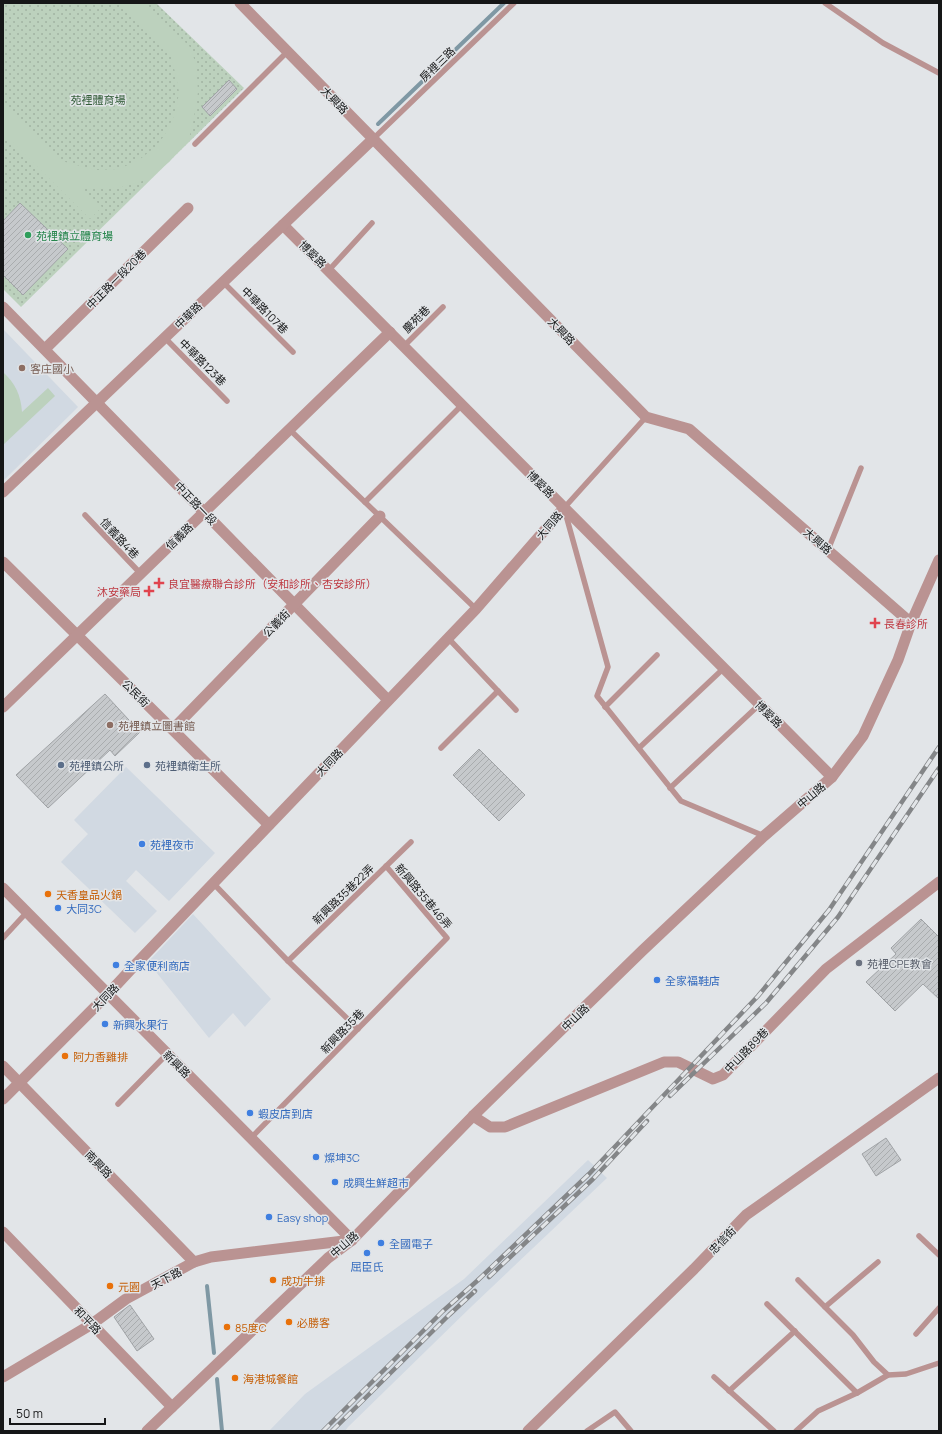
<svg xmlns="http://www.w3.org/2000/svg" width="942" height="1434" viewBox="0 0 942 1434" font-family="Manrope,'Noto Sans TC',sans-serif">
  <style>
    .built { fill: #d1d9e2 }
    .grass { fill: url(#grass-dots) }
    .pitch { fill: #bcd1bd }
    .lines { fill: none; stroke-linecap: round; stroke-linejoin: round }
    .stream { stroke: #7f98a4; stroke-width: 4 }
    .building { fill: url(#building-hatch); stroke: #a0a3a6 }
    .service { stroke: #ba9392; stroke-width: 5.5 }
    .minor { stroke: #ba9392; stroke-width: 11 }
    .tertiary { stroke: #ba9392; stroke-width: 11 }
    .rail-casing { stroke: #848688; stroke-width: 4.5 }
    .rail { stroke: #e2e5e8; stroke-width: 3; stroke-dasharray: 9; stroke-linecap: butt }
    .leisure-dot { fill: #2e9e5b; stroke: #e2e5e8; stroke-width: 1.5 }
    .education-dot { fill: #8d6e63; stroke: #e2e5e8; stroke-width: 1.5 }
    .health-dot { fill: #e0444e; stroke: #e2e5e8; stroke-width: 1.5 }
    .service-dot { fill: #5c6f8a; stroke: #e2e5e8; stroke-width: 1.5 }
    .shop-dot { fill: #3f7fe0; stroke: #e2e5e8; stroke-width: 1.5 }
    .food-dot { fill: #e8710a; stroke: #e2e5e8; stroke-width: 1.5 }
    .worship-dot { fill: #6b7280; stroke: #e2e5e8; stroke-width: 1.5 }
    .labels { text-anchor: middle; dominant-baseline: central; stroke-width: 3; stroke-linejoin: round; paint-order: stroke }
    .street-label { font-size: 11px; fill: #151617; stroke: #e2e5e8 }
    .park-label { font-size: 11px; fill: #345e3a; stroke: #e2e5e8 }
    .leisure-label { font-size: 11px; fill: #27864d; stroke: #e2e5e8; text-anchor: start }
    .education-label { font-size: 11px; fill: #785e54; stroke: #e2e5e8; text-anchor: start }
    .health-label { font-size: 11px; fill: #be3a42; stroke: #e2e5e8; text-anchor: start }
    .service-label { font-size: 11px; fill: #4e5e75; stroke: #e2e5e8; text-anchor: start }
    .shop-label { font-size: 11px; fill: #366cbe; stroke: #e2e5e8; text-anchor: start }
    .food-label { font-size: 11px; fill: #c56008; stroke: #e2e5e8; text-anchor: start }
    .worship-label { font-size: 11px; fill: #5b616d; stroke: #e2e5e8; text-anchor: start }
  </style>
  <defs>
    <pattern id="grass-dots" width="8" height="8" patternUnits="userSpaceOnUse"><rect width="8" height="8" fill="#bcd1bd"/><path d="M2 2h.1M6 6h.1" fill="none" stroke="#a1b3a2" stroke-width="1.8" stroke-linecap="round"/></pattern>
    <pattern id="building-hatch" width="6" height="6" patternUnits="userSpaceOnUse"><rect width="6" height="6" fill="#c6c9cc"/><path d="M-1 1l2-2M0 6l6-6M5 7l2-2" fill="none" stroke="#a9acae"/></pattern>
  </defs>
  <rect width="100%" height="100%" fill="#e2e5e8"/>
  <!-- built -->
  <g class="built">
    <path d="M3 329 78 407 3 481Z"/>
    <path d="M126 767 215 853 169 901 136 870 126 881 157 911 135 933 61 862 88 834 74 820Z"/>
    <path d="M193 914 271 999 245 1027 233 1013 209 1038 148 962Z"/>
    <path d="M588 1160 607 1178 472 1306 348 1427 345 1431H269L305 1394 464 1279Z"/>
  </g>
  <!-- grass -->
  <path class="grass" d="M3 3H156L244 88 21 307 3 289Z"/>
  <!-- pitch -->
  <g class="pitch">
    <path d="M117 3H145L190 47 196 64 198 92 193 123 189 139 169 162 146 180 122 187 102 189 82 188 102 207 90 219 3 133V103L62 161 95 170 119 169 139 160 155 147 164 136 176 112 179 92 176 76 171 57Z"/>
    <path d="M3 372C15 383 21 395 22 412L48 388 55 396 3 445Z"/>
  </g>
  <g class="lines">
    <!-- stream -->
    <g class="stream">
      <path d="M378 124 504 3"/>
      <path d="M207 1286 214 1353"/>
      <path d="M217 1379 222 1431"/>
    </g>
  </g>
  <!-- building -->
  <g class="building">
    <path d="M229 80 237 89 210 116 202 107Z"/>
    <path d="M20 203 68 249 23 295 3 275V221Z"/>
    <path d="M105 694 140 732 115 756 110 750 48 808 16 775Z"/>
    <path d="M479 749 525 795 499 821 453 775Z"/>
    <path d="M921 919 939 937V999L923 984 895 1011 866 982 896 954 891 948Z"/>
    <path d="M886 1138 901 1160 876 1176 862 1154Z"/>
    <path d="M130 1305 154 1339 137 1351 114 1317Z"/>
  </g>
  <g class="lines">
    <!-- service -->
    <g class="service">
      <path d="M825 3 883 43 939 73"/>
      <path d="M373 139 514 3"/>
      <path d="M195 144 287 52"/>
      <path d="M329 270 372 223"/>
      <path d="M223 282 293 352"/>
      <path d="M165 338 227 401"/>
      <path d="M404 346 443 307"/>
      <path d="M646 417 564 508 608 667 597 696 681 801 764 836"/>
      <path d="M289 429 476 609"/>
      <path d="M365 502 462 405"/>
      <path d="M85 515 141 574"/>
      <path d="M828 550 861 468"/>
      <path d="M448 638 516 710"/>
      <path d="M605 707 657 655"/>
      <path d="M441 748 498 691"/>
      <path d="M639 748 724 668"/>
      <path d="M670 788 760 704"/>
      <path d="M213 883 288 961 358 1029"/>
      <path d="M3 938 27 912"/>
      <path d="M288 961 411 842"/>
      <path d="M118 1104 167 1054"/>
      <path d="M251 1138 447 938 386 866"/>
      <path d="M919 1236 939 1255"/>
      <path d="M798 1280 853 1335 874 1362 888 1375"/>
      <path d="M767 1304 857 1393"/>
      <path d="M825 1307 878 1262"/>
      <path d="M916 1334 939 1308"/>
      <path d="M714 1377 774 1431"/>
      <path d="M729 1391 795 1331"/>
      <path d="M587 1431 615 1412 631 1431"/>
      <path d="M796 1431 818 1411 857 1393 888 1375 906 1374 939 1363"/>
    </g>
    <!-- minor -->
    <g class="minor">
      <path d="M240 3 646 417 689 429 911 623"/>
      <path d="M283 225 832 777"/>
      <path d="M3 307 388 700"/>
      <path d="M45 349 188 208"/>
      <path d="M3 492 373 139"/>
      <path d="M3 562 269 825"/>
      <path d="M3 707 390 332"/>
      <path d="M173 729 380 516"/>
      <path d="M3 888 352 1240"/>
      <path d="M3 1066 194 1262"/>
      <path d="M3 1099 108 994 134 966 476 609 564 508"/>
      <path d="M473 1116 490 1127H505L664 1062H678L713 1079 723 1075 826 969 939 882"/>
      <path d="M3 1232 172 1407"/>
      <path d="M3 1377 92 1324 126 1299 194 1262 211 1257 352 1240"/>
      <path d="M528 1431 694 1269 746 1215 939 1078"/>
    </g>
    <!-- tertiary -->
    <path class="tertiary" d="M147 1431 328 1258 352 1240 473 1116 642 951 764 836 832 777 863 736 898 660 911 623 939 560"/>
    <!-- rail casing -->
    <g class="rail-casing">
      <g id="rail">
        <path d="M670 1096 766 1003 838 917 939 768"/>
        <path d="M489 1277 593 1179 647 1121"/>
        <path d="M323 1431 443 1311 477 1281 589 1174 758 996 829 910 939 747"/>
        <path d="M332 1431 449 1315 475 1291"/>
      </g>
    </g>
    <!-- rail -->
    <use href="#rail" class="rail"/>
  </g>
  <!-- markers -->
  <circle class="leisure-dot" cx="28" cy="235" r="4"/>
  <g class="education-dot">
    <circle cx="22" cy="368" r="4"/>
    <circle cx="110" cy="725" r="4"/>
  </g>
  <g class="health-dot">
    <path d="M157 577h4v4h4v4h-4v4h-4v-4h-4v-4h4z"/>
    <path d="M147 585h4v4h4v4h-4v4h-4v-4h-4v-4h4z"/>
    <path d="M873 617h4v4h4v4h-4v4h-4v-4h-4v-4h4z"/>
  </g>
  <g class="service-dot">
    <circle cx="61" cy="765" r="4"/>
    <circle cx="147" cy="765" r="4"/>
  </g>
  <g class="shop-dot">
    <circle cx="142" cy="844" r="4"/>
    <circle cx="58" cy="908" r="4"/>
    <circle cx="116" cy="965" r="4"/>
    <circle cx="657" cy="980" r="4"/>
    <circle cx="105" cy="1024" r="4"/>
    <circle cx="250" cy="1113" r="4"/>
    <circle cx="316" cy="1157" r="4"/>
    <circle cx="335" cy="1182" r="4"/>
    <circle cx="269" cy="1217" r="4"/>
    <circle cx="381" cy="1243" r="4"/>
    <circle cx="367" cy="1253" r="4"/>
  </g>
  <g class="food-dot">
    <circle cx="48" cy="894" r="4"/>
    <circle cx="65" cy="1056" r="4"/>
    <circle cx="273" cy="1280" r="4"/>
    <circle cx="110" cy="1286" r="4"/>
    <circle cx="289" cy="1322" r="4"/>
    <circle cx="227" cy="1327" r="4"/>
    <circle cx="235" cy="1378" r="4"/>
  </g>
  <circle class="worship-dot" cx="859" cy="963" r="4"/>
  <g class="labels">
    <!-- street labels -->
    <g class="street-label">
      <text transform="translate(437 64) rotate(-44)">房裡三路</text>
      <text transform="translate(335 100) rotate(46)">大興路</text>
      <text transform="translate(313 254) rotate(45)">博愛路</text>
      <text transform="translate(116 279) rotate(-45)">中正路一段20巷</text>
      <text transform="translate(265 310) rotate(45)">中華路107巷</text>
      <text transform="translate(188 315) rotate(-44)">中華路</text>
      <text transform="translate(416 319) rotate(-45)">慶苑巷</text>
      <text transform="translate(562 331) rotate(46)">大興路</text>
      <text transform="translate(203 362) rotate(45)">中華路123巷</text>
      <text transform="translate(541 484) rotate(45)">博愛路</text>
      <text transform="translate(196 503) rotate(46)">中正路一段</text>
      <text transform="translate(549 525) rotate(-49)">大同路</text>
      <text transform="translate(179 536) rotate(-44)">信義路</text>
      <text transform="translate(120 538) rotate(47)">信義路4巷</text>
      <text transform="translate(818 541) rotate(41)">大興路</text>
      <text transform="translate(276 623) rotate(-46)">公義街</text>
      <text transform="translate(136 693) rotate(45)">公民街</text>
      <text transform="translate(769 714) rotate(45)">博愛路</text>
      <text transform="translate(329 762) rotate(-46)">大同路</text>
      <text transform="translate(811 795) rotate(-40)">中山路</text>
      <text transform="translate(343 894) rotate(-44)">新興路35巷22弄</text>
      <text transform="translate(424 896) rotate(50)">新興路35巷46弄</text>
      <text transform="translate(105 997) rotate(-46)">大同路</text>
      <text transform="translate(575 1017) rotate(-44)">中山路</text>
      <text transform="translate(342 1031) rotate(-46)">新興路35巷</text>
      <text transform="translate(746 1050) rotate(-46)">中山路89巷</text>
      <text transform="translate(177 1064) rotate(45)">新興路</text>
      <text transform="translate(99 1164) rotate(46)">南興路</text>
      <text transform="translate(722 1240) rotate(-46)">忠信街</text>
      <text transform="translate(344 1244) rotate(-41)">中山路</text>
      <text transform="translate(166 1278) rotate(-28)">天下路</text>
      <text transform="translate(88 1320) rotate(46)">和平路</text>
    </g>
    <!-- park labels -->
    <g class="park-label">
      <text x="98" y="99">苑裡體育場</text>
    </g>
    <!-- leisure labels -->
    <g class="leisure-label">
      <text x="36" y="235">苑裡鎮立體育場</text>
    </g>
    <!-- education labels -->
    <g class="education-label">
      <text x="30" y="368">客庄國小</text>
      <text x="118" y="725">苑裡鎮立圖書館</text>
    </g>
    <!-- health labels -->
    <g class="health-label">
      <text x="168" y="583">良宜醫療聯合診所（安和診所、杏安診所）</text>
      <text x="141" y="591" text-anchor="end">沐安藥局</text>
      <text x="884" y="623">長春診所</text>
    </g>
    <!-- service labels -->
    <g class="service-label">
      <text x="69" y="765">苑裡鎮公所</text>
      <text x="155" y="765">苑裡鎮衛生所</text>
    </g>
    <!-- shop labels -->
    <g class="shop-label">
      <text x="150" y="844">苑裡夜市</text>
      <text x="66" y="908">大同3C</text>
      <text x="124" y="965">全家便利商店</text>
      <text x="665" y="980">全家福鞋店</text>
      <text x="113" y="1024">新興水果行</text>
      <text x="258" y="1113">蝦皮店到店</text>
      <text x="324" y="1157">燦坤3C</text>
      <text x="343" y="1182">成興生鮮超市</text>
      <text x="277" y="1217">Easy shop</text>
      <text x="389" y="1243">全國電子</text>
      <text x="367" y="1266" text-anchor="middle">屈臣氏</text>
    </g>
    <!-- food labels -->
    <g class="food-label">
      <text x="56" y="894">天香皇品火鍋</text>
      <text x="73" y="1056">阿力香雞排</text>
      <text x="281" y="1280">成功牛排</text>
      <text x="118" y="1286">元園</text>
      <text x="297" y="1322">必勝客</text>
      <text x="235" y="1327">85度C</text>
      <text x="243" y="1378">海港城餐館</text>
    </g>
    <!-- worship labels -->
    <g class="worship-label">
      <text x="867" y="963">苑裡CPE教會</text>
    </g>
  </g>
  <!-- border -->
  <rect width="942" height="1434" fill="none" stroke="#151617" stroke-width="8"/>
  <!-- scale -->
  <path d="M10 1418v6h95v-6" fill="none" stroke="#151617" stroke-width="2"/>
  <text x="16" y="1418" font-size="12" fill="#151617" stroke="#e2e5e8" stroke-width="3" paint-order="stroke">50 m</text>
</svg>
